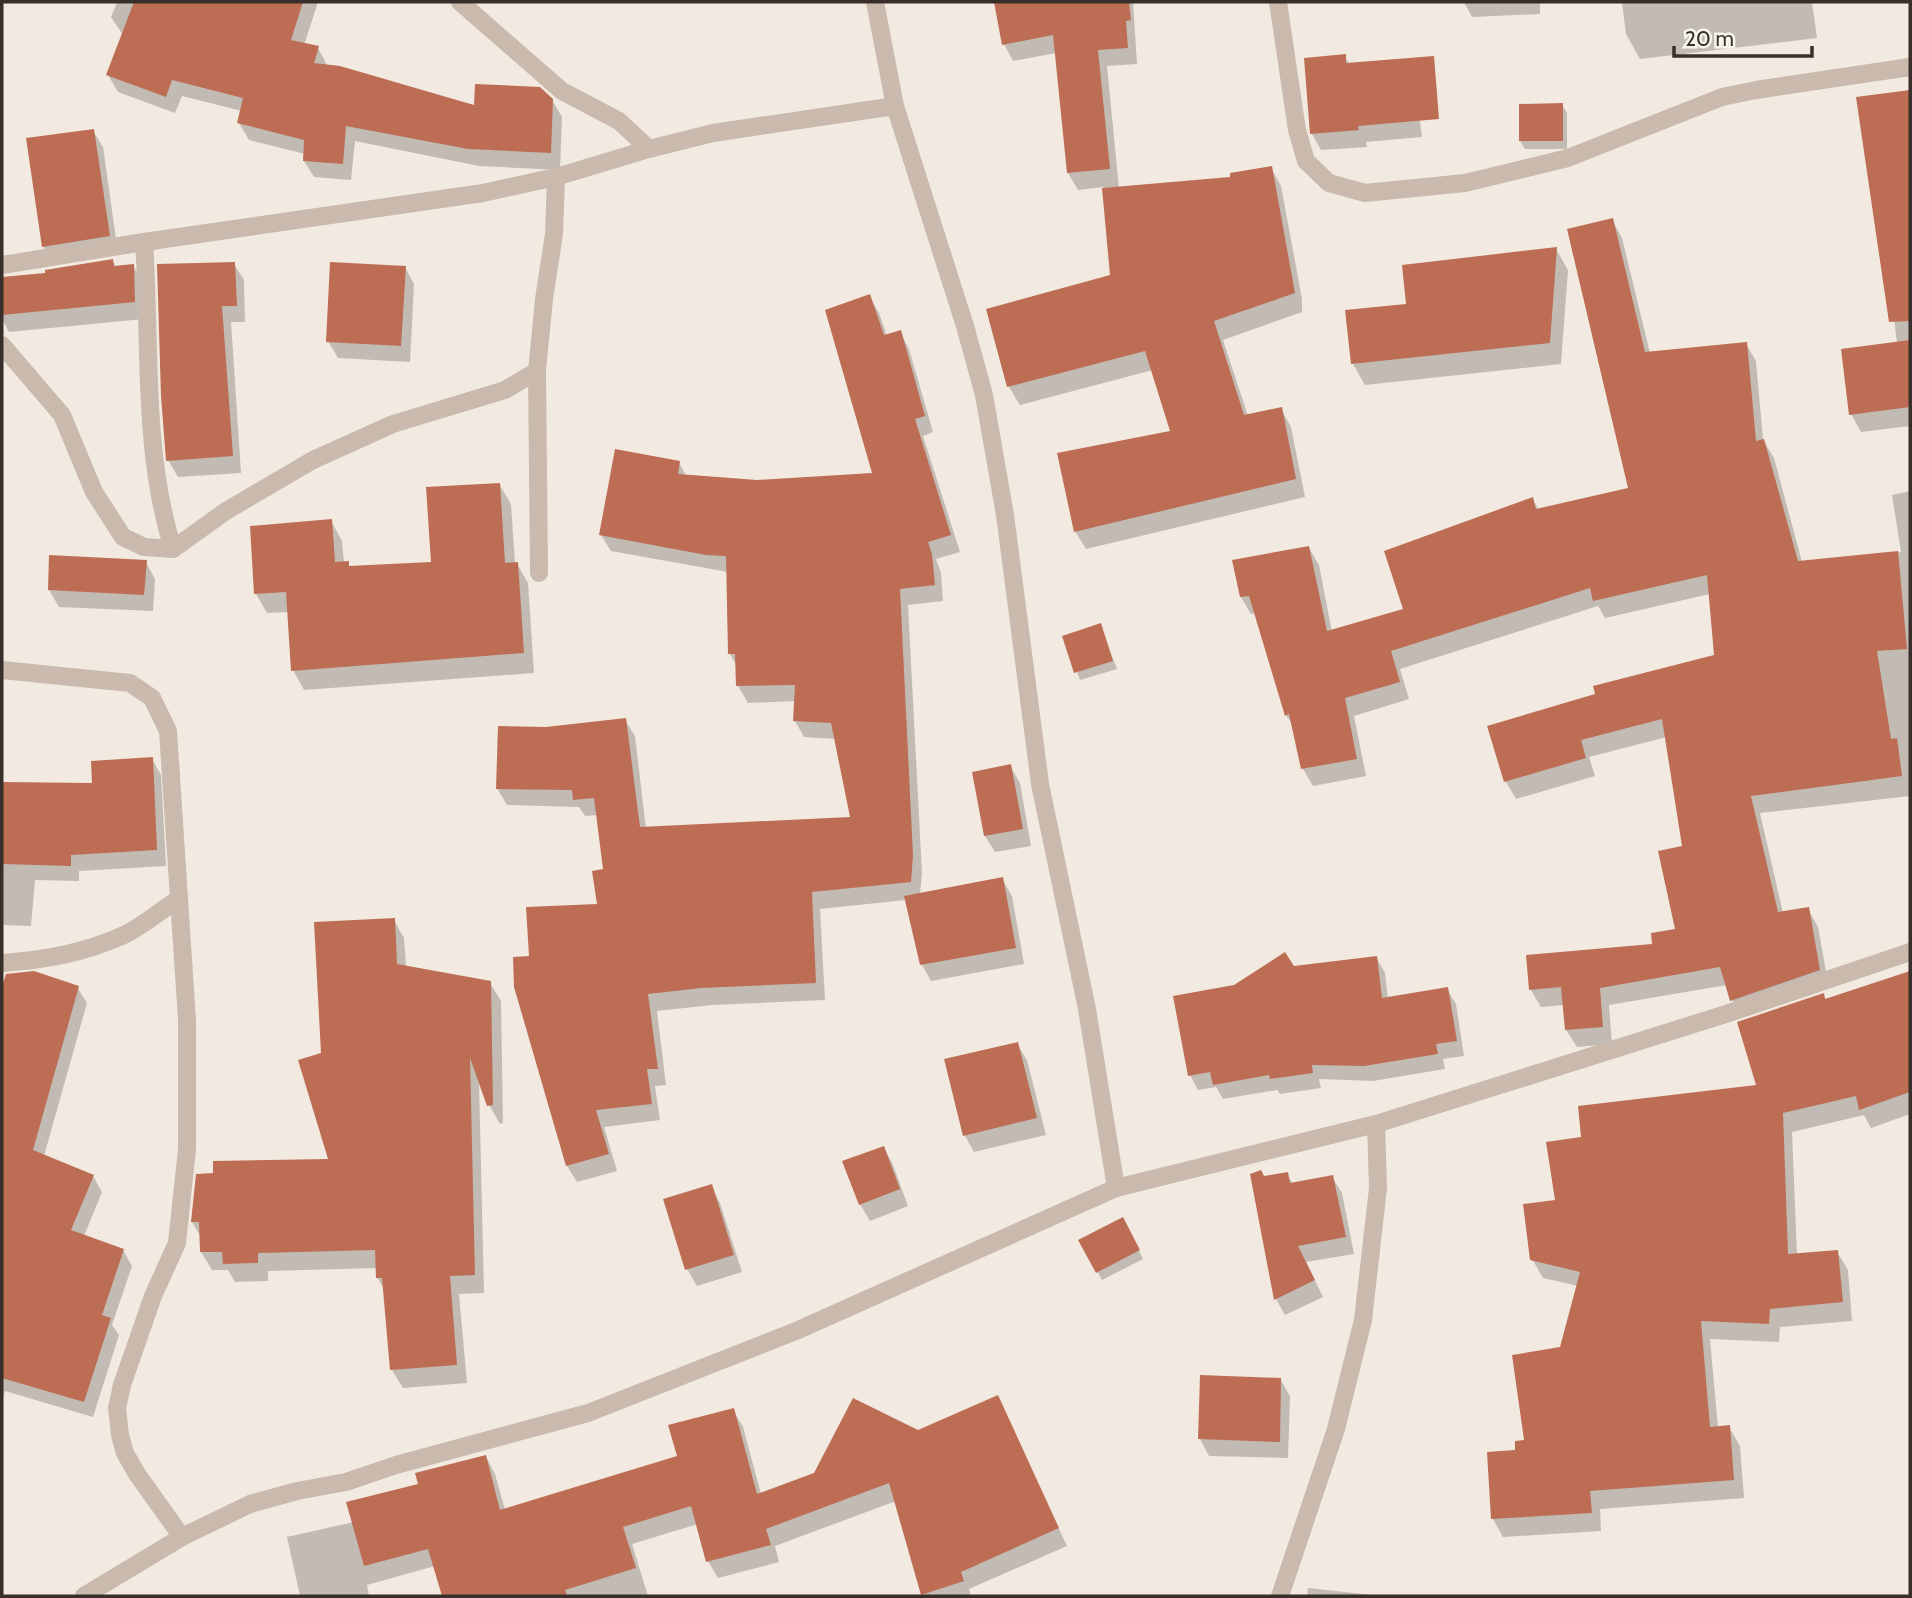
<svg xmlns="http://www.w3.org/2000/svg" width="1912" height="1598" viewBox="0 0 1912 1598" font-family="Cabin,sans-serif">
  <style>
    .shadow { fill: #0003 }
    .building { fill: #bd6d54 }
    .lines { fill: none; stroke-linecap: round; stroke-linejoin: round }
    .street { stroke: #c9baad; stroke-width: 18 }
  </style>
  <rect width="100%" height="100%" fill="#f2eae1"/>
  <!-- shadow -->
  <g class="shadow">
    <path d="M117 2H318L304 45 318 48 327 65 475 107 552 100 562 117 560 170 479 166 355 141 351 180 314 177 304 161 305 154 249 140 239 123 242 111 182 96 175 113 118 92 108 75 123 35 111 17Z"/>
    <path d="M995 2H1133L1137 64 1107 66 1119 188 1232 179 1271 168 1281 186 1302 299V312L1223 340 1248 416 1281 409 1291 427 1305 497 1086 549 1075 531 1172 433 1153 370 1020 405 1009 387 988 310 1112 277 1104 187 1078 190 1068 173 1056 53 1013 61 1004 44Z"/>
    <path d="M1464 2H1540V14L1472 17Z"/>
    <path d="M1622 2H1812L1817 38 1640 59 1626 34Z"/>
    <path d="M1345 56 1349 64 1414 77 1422 137 1366 142 1367 147 1321 150 1312 134Z"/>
    <path d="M1910 92V426L1861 432 1851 414 1897 343 1888 270 1858 99Z"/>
    <path d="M1562 105 1567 113V149H1525L1520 141Z"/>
    <path d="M93 131 103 147 118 253 53 263 43 246Z"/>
    <path d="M1612 220 1622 238 1650 353 1746 344 1756 361 1763 440 1774 458 1802 562 1901 552 1892 495 1910 491V796L1760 813 1783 913 1808 909 1818 927 1829 988 1742 1017 1732 1000 1727 985 1609 1005 1612 1044 1577 1047 1566 1030 1564 1005 1541 1007 1531 990 1654 945 1677 931 1684 847 1667 737 1589 757 1595 776 1516 799 1506 782 1489 728 1716 656 1710 594 1605 618 1598 606 1400 669 1409 699 1354 716 1366 776 1313 786 1303 769 1294 727 1286 715 1256 613 1251 614 1241 597 1309 548 1319 565 1332 632 1405 610 1532 499 1539 510 1630 489Z"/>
    <path d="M1556 249 1568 270 1561 364 1365 385 1353 364Z"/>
    <path d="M112 260 116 267 133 265 142 282 144 319 9 332 2 319V279L47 274Z"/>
    <path d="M234 264 244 280 245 322H231L241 473 178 477 168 460Z"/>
    <path d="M405 267 414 284 410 362 338 358 328 341Z"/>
    <path d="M869 296 879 313 887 336 900 332 909 349 933 432 923 436 960 552 936 559 941 573 943 601 908 605 922 873 920 894 1002 879 1012 896 1024 964 931 981 922 965 906 900 820 909 825 1000 712 1005 657 1011 666 1085 655 1086 660 1120 604 1127 617 1171 577 1182 567 1166 530 958 599 906 605 871 598 815 585 816 579 807 507 805 497 788 546 729 625 720 635 736 646 829 852 819 836 739 804 737 795 721 796 701 748 703 738 686 737 666 730 654 728 572 611 551 601 535 679 463 687 477 757 482 875 475Z"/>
    <path d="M499 484 511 504 515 564H517L528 583 534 673 304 690 293 670 289 612 267 613 256 594 331 521 342 541 344 563H348L350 567 432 563Z"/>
    <path d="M146 562 155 579 153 611 59 607 49 590Z"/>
    <path d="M1100 625 1117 669 1080 680 1064 637Z"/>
    <path d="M152 759 161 775 166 866 79 871V881L35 880 31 926 2 925V784H94Z"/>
    <path d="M1010 766 1020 783 1031 846 995 852 985 836Z"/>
    <path d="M394 920 404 938 406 967 490 983 501 1001 503 1123 500 1124 489 1105 479 1081 484 1293 459 1294 467 1383 403 1388 392 1370 385 1291 377 1277V1268L268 1271V1281L235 1282 228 1270H212L201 1252V1237L192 1222 331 1161 322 1054Z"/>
    <path d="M1376 957 1385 973 1388 999 1447 989 1456 1004 1464 1056 1443 1059 1445 1069 1373 1081 1319 1079 1321 1088 1280 1094 1277 1090 1223 1099 1216 1087 1198 1090 1190 1075 1235 987 1293 968Z"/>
    <path d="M1910 973V1114L1871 1128 1864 1115 1792 1132 1797 1255 1837 1252 1848 1270 1852 1321 1780 1327 1779 1342 1710 1339 1718 1428 1729 1427 1740 1446 1744 1498 1600 1509 1601 1531 1503 1537 1493 1519 1517 1452 1526 1442 1562 1349 1578 1286 1543 1278 1532 1259 1583 1139 1759 1087 1823 995 1826 1000Z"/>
    <path d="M7 976 77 987 87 1003 44 1156 93 1176 102 1192 84 1236 123 1250 132 1266 112 1325 119 1335 93 1417 5 1391 2 1402V993Z"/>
    <path d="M1017 1044 1027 1060 1046 1135 974 1152 965 1136Z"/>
    <path d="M884 1148 893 1165 908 1206 870 1221 860 1204Z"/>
    <path d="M1287 1174 1293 1184 1332 1177 1342 1193 1354 1254 1306 1262 1323 1297 1285 1315 1276 1299 1264 1178Z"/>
    <path d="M711 1186 720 1203 742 1272 697 1286 687 1269 665 1200Z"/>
    <path d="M1127 1227 1143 1259 1102 1280 1081 1241Z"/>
    <path d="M1280 1379 1290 1396 1288 1458 1209 1456 1200 1439Z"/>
    <path d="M997 1397 1067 1546 969 1589 971 1596H923L896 1501 775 1546 779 1562 718 1578 708 1561 698 1524 632 1544 648 1596H444L435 1566 367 1585 369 1596H300L287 1537 354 1522 420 1485 486 1457 495 1474 505 1510 679 1457 733 1410 743 1427 761 1494 918 1432Z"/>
    <path d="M1308 1588 1381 1596H1307Z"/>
  </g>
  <!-- building -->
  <g class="building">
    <path d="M134 2H303L291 40 319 46 314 63 340 66 474 105 475 84 540 87 553 99 551 153 468 149 346 126 343 164 303 161 304 140 237 123 243 98 172 80 166 97 106 75Z"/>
    <path d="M994 2H1129L1131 20 1126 21 1128 48 1098 50 1110 169 1067 173 1053 35 1002 45Z"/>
    <path d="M1346 54V63L1434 56 1439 119 1358 126 1359 130 1310 134 1304 58Z"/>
    <path d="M1910 90V321L1889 322 1856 97Z"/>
    <path d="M1563 103V141H1519V104Z"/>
    <path d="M94 129 110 236 42 247 26 138Z"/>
    <path d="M1272 166 1295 293 1214 321 1244 415 1282 407 1296 479 1074 532 1057 453 1170 431 1145 351 1007 387 986 309 1110 275 1102 188 1230 177V173Z"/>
    <path d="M1613 218 1645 352 1747 342 1756 441 1764 439 1798 561 1898 551 1907 649 1877 651 1891 739 1897 738 1902 776 1751 796 1778 912 1809 907 1820 970 1730 1001 1720 967 1600 988 1603 1027 1565 1030 1561 987 1529 990 1526 955 1652 944 1651 933 1675 929 1658 851 1682 846 1662 719 1581 740 1586 758 1504 782 1487 726 1595 694 1593 686 1714 655 1707 575 1593 601 1590 588 1391 651 1400 682 1345 698 1357 759 1301 769 1289 714 1285 716 1249 596 1240 597 1232 560 1309 546 1327 631 1403 609 1384 551 1533 497 1536 509 1628 488 1567 229Z"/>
    <path d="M1557 247 1550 343 1351 364 1345 310 1406 304 1402 265Z"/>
    <path d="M113 259 114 266 134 264 135 302 2 315V277L45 273V270Z"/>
    <path d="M235 262 237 306H222L233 456 166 461 161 396 157 264Z"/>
    <path d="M330 262 406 266 401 346 326 342Z"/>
    <path d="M870 294 884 335 901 330 925 416 915 419 951 535 928 542 932 554 935 585 900 589 913 855 911 882 812 892 816 983 701 988 648 994 658 1069H647L652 1104 596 1110 609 1154 566 1166 514 987 513 957 529 956 526 907 597 904 592 871 603 869 594 798 573 800 572 790 496 789 498 726 546 727 626 718 640 827 850 817 831 723 793 721 795 685 736 686 735 654H728L726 556 706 555 599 535 615 449 680 461 678 474 757 480 872 473 825 310Z"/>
    <path d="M1910 340V407L1849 415 1841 349Z"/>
    <path d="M500 483 505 563 518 562 524 653 291 671 286 592 254 594 250 526 332 519 335 562 349 561V566L431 562 426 487Z"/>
    <path d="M49 555 147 560 144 595 48 590Z"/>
    <path d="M1101 623 1113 661 1074 673 1062 636Z"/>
    <path d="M153 757 157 850 71 855V866L2 864V782L92 783 91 761Z"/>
    <path d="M1011 764 1023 829 984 836 972 772Z"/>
    <path d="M1003 877 1016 948 920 965 904 896Z"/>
    <path d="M395 918 397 964 491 981 493 1105 487 1106 470 1058 475 1275 450 1276 457 1365 390 1370 382 1278H376L375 1250 258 1253V1263L223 1264 222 1252H200L199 1222H191L196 1174 213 1173V1161L328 1159 298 1060 321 1053 314 922Z"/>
    <path d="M1285 952 1294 966 1377 956 1382 998 1448 987 1457 1041 1436 1044 1438 1054 1364 1066 1312 1065 1313 1073 1270 1079 1269 1075 1213 1085 1210 1072 1188 1076 1173 996 1234 985Z"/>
    <path d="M34 971 79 986 33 1150 94 1175 71 1230 124 1249 102 1315 111 1318 84 1402 2 1378V987L6 974Z"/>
    <path d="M1910 971V1092L1859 1110 1856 1096 1783 1113 1788 1254 1838 1250 1843 1302 1770 1309 1769 1324 1701 1321 1710 1427 1730 1425 1734 1480 1590 1491 1592 1513 1491 1519 1487 1452 1515 1450V1441L1524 1440 1512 1355 1560 1347 1580 1272 1530 1260 1523 1204 1555 1200 1546 1142 1581 1137 1578 1106 1756 1085 1737 1022 1824 993 1825 999Z"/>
    <path d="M1018 1042 1037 1118 963 1136 944 1059Z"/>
    <path d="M884 1146 900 1189 859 1205 842 1161Z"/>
    <path d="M1261 1170 1264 1176 1288 1172 1290 1183 1333 1175 1346 1237 1298 1246 1315 1280 1274 1300 1250 1174Z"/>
    <path d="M712 1184 734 1255 685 1270 663 1199Z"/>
    <path d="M1123 1217 1140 1250 1096 1273 1078 1240Z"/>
    <path d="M1200 1375 1281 1378 1280 1442 1198 1439Z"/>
    <path d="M998 1395 1059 1528 961 1572 964 1581 921 1595 889 1483 766 1529 771 1545 706 1562 691 1506 623 1527 636 1568 565 1590 567 1596H442L428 1549 364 1566 346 1502 418 1484 415 1473 486 1455 500 1510 677 1456 668 1425 734 1408 757 1494 814 1473 853 1398 918 1430Z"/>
  </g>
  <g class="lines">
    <!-- street -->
    <g class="street">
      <path d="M460 2 562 91 619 121 649 149"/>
      <path d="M875 2 895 106 965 326 984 395 1005 515 1040 784 1087 1009 1116 1188"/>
      <path d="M1278 2 1297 130 1306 161 1329 183 1365 193 1465 183 1568 158 1722 97 1756 90 1910 67"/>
      <path d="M144 242C151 345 142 450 173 549"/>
      <path d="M2 265 144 242 483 193 556 177 649 149 713 133 895 106"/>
      <path d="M2 345 62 415 94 492 123 537 144 547 173 549 226 511 313 460 393 424 505 390 537 371"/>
      <path d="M539 573 537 371 544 299 554 234 556 177"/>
      <path d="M2 670 130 683 152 698 168 731 187 1020V1149L177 1243 153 1296 122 1385 117 1408 120 1435 125 1453 137 1474 182 1537"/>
      <path d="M2 963C45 960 84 953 124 935 143 926 161 910 179 899"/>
      <path d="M84 1596 182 1537 250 1504 297 1491 346 1482 396 1465 588 1413 796 1331 1116 1188 1376 1124 1726 1014 1910 952"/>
      <path d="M1280 1596 1336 1429 1363 1320 1378 1188 1376 1124"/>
    </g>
  </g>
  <!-- border -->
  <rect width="1912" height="1598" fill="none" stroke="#382f2b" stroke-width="7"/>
  <!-- scale -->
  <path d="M1674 46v10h138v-10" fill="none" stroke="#382f2b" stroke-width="3.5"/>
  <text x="1685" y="46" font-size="21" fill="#382f2b" stroke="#f9f4ed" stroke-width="5" paint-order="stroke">20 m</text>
</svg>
